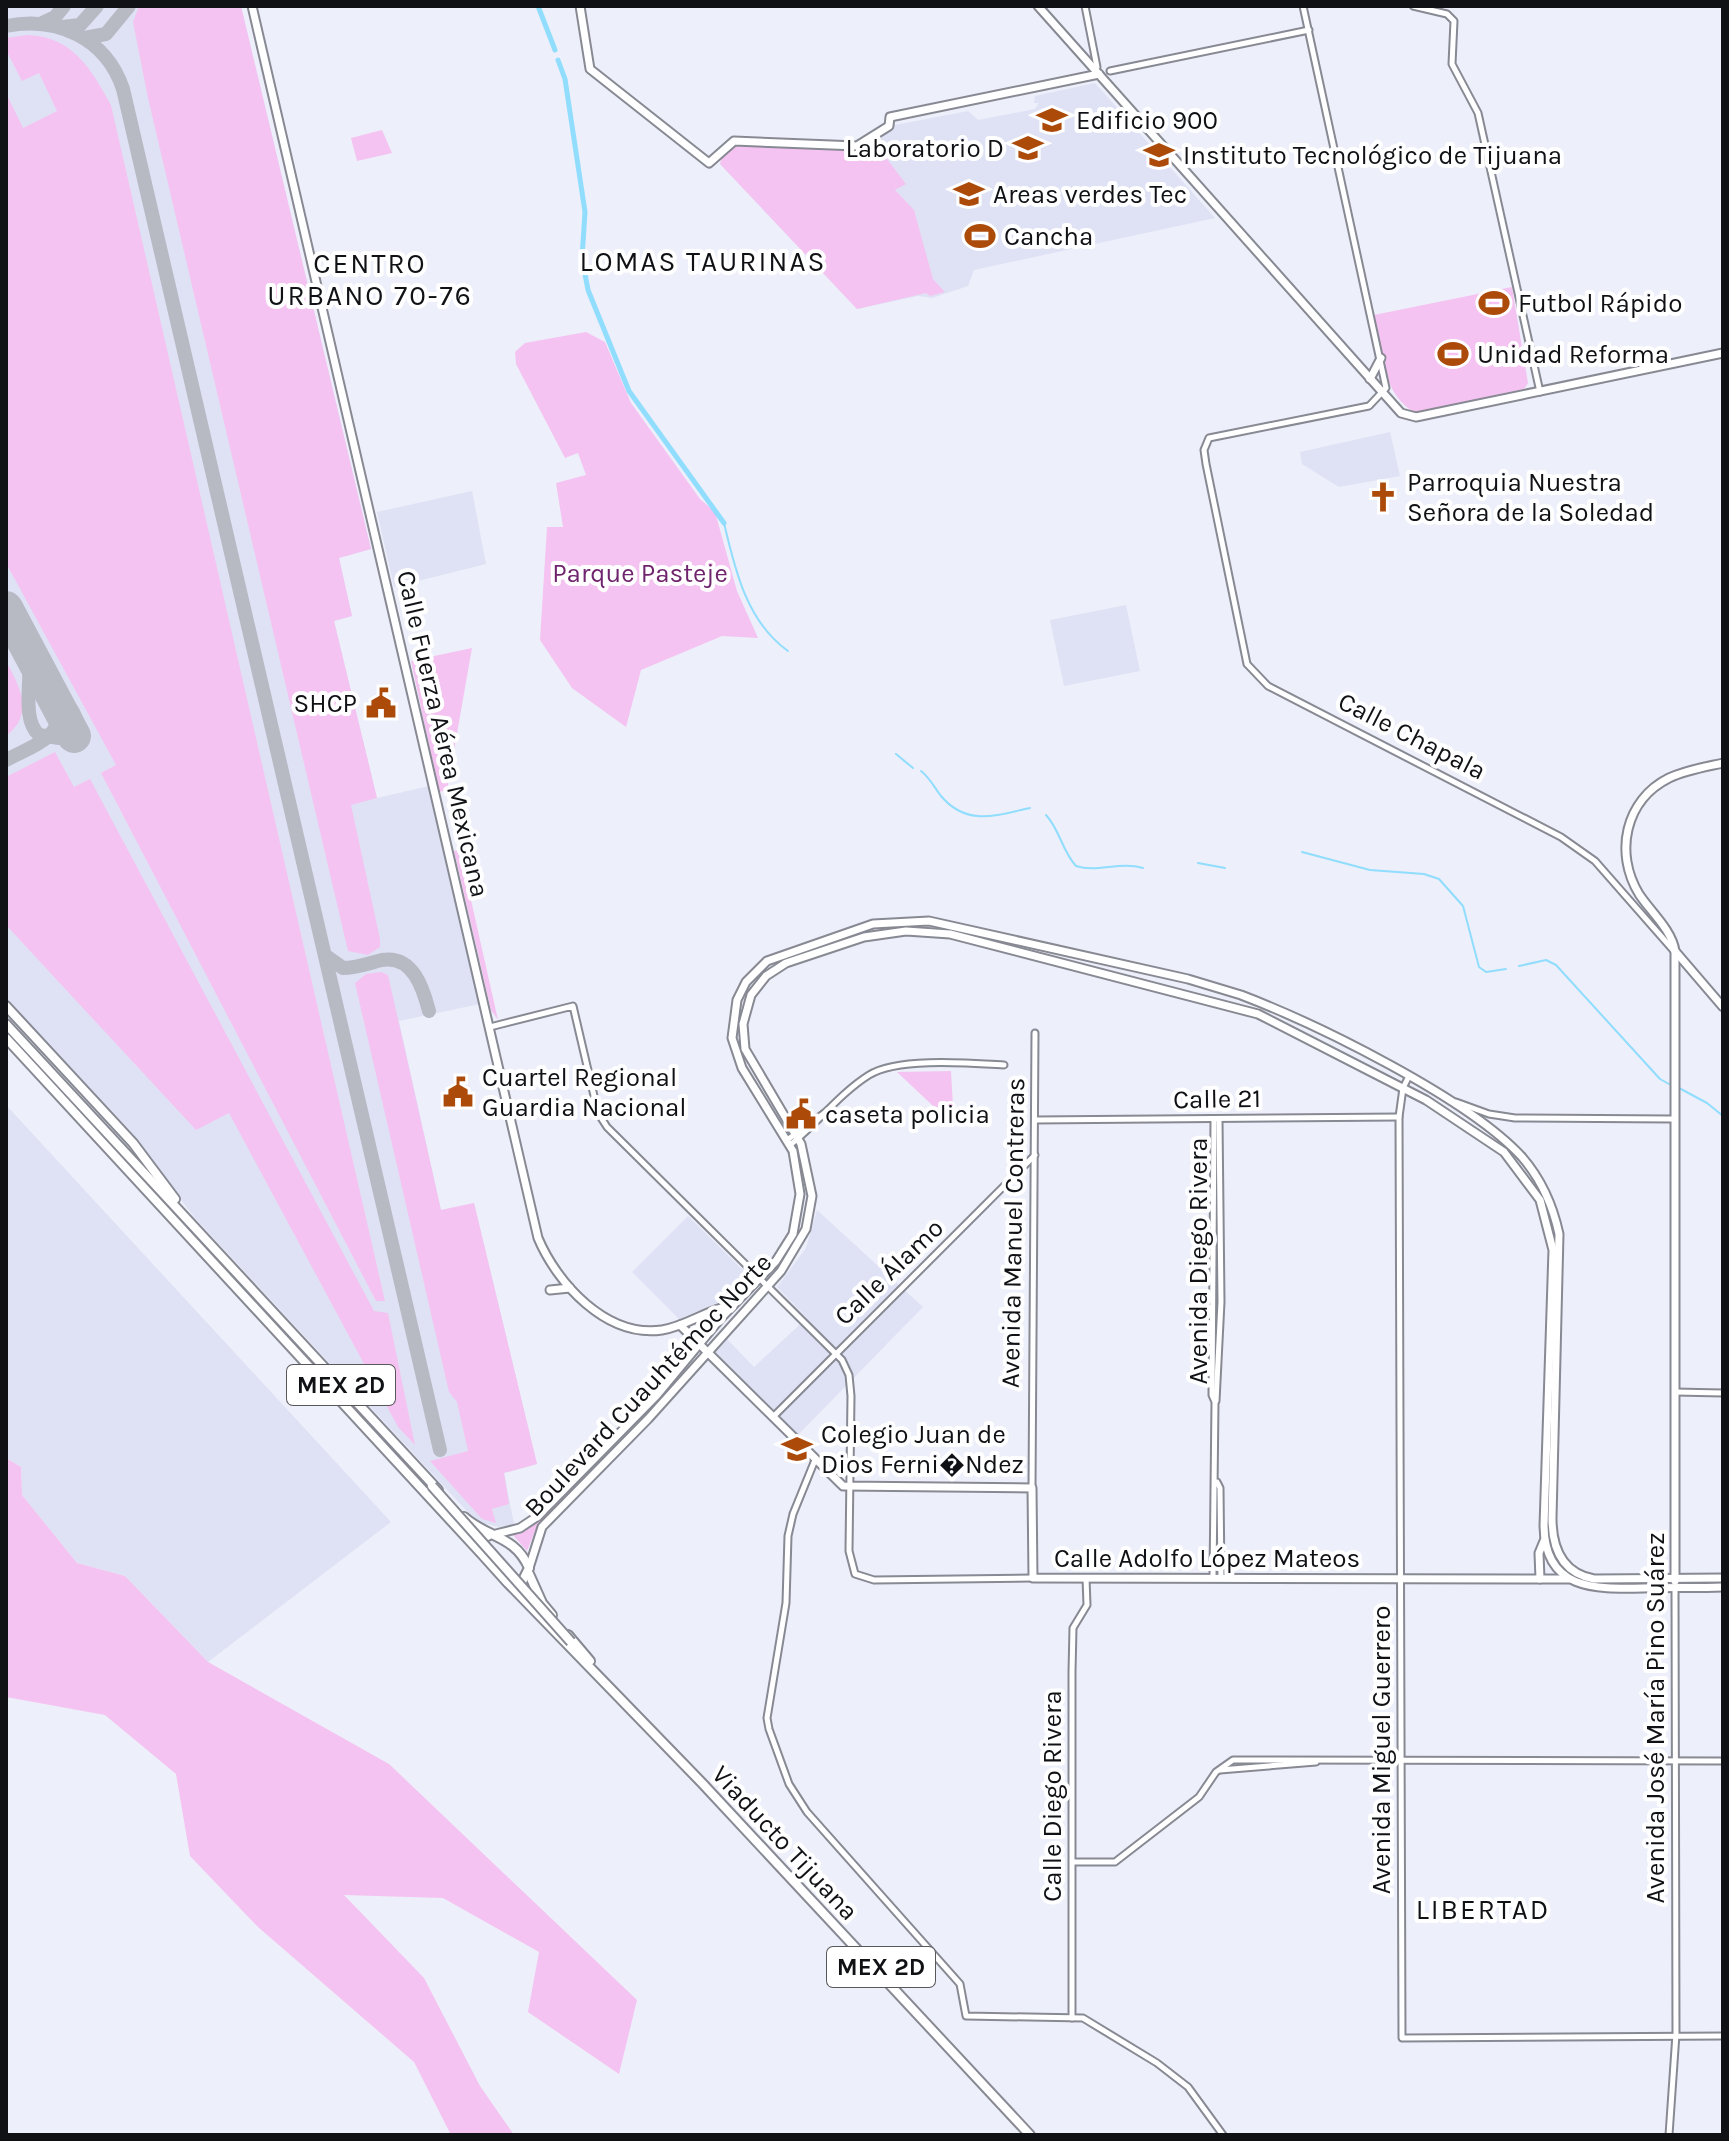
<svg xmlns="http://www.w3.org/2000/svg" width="1729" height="2141" viewBox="0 0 1729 2141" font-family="Karla,sans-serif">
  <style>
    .built { fill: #dfe2f5 }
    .green { fill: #f5c3f1 }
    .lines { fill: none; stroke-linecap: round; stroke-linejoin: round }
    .stream { stroke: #90ddfd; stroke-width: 2 }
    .canal { stroke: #90ddfd; stroke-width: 5 }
    .taxiway { stroke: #b8bac3; stroke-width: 14 }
    .runway { stroke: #b8bac3; stroke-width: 34 }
    .minor-casing { stroke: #878993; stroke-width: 9 }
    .major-casing { stroke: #878993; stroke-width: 11 }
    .highway-casing { stroke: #878993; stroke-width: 12 }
    .minor { stroke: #fff; stroke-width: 5 }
    .major { stroke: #fff; stroke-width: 7 }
    .highway { stroke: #fff; stroke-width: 8 }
    .highway-bridge-casing { stroke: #878993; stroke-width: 12; stroke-linecap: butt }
    .highway-bridge { stroke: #fff; stroke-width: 8 }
    .labels { text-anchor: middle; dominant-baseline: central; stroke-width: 8; stroke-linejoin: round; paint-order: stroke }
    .shield { fill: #fff; stroke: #58585b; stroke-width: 2 }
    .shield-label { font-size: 24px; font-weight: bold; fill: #101115 }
    .poi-label { font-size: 26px; fill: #101115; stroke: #fff; text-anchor: start }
    .park-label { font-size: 26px; fill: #6f246d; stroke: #fff }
    .street-label { font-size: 26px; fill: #101115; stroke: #fff }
    .neighbourhood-label { font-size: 28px; letter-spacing: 2px; fill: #101115; stroke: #fff }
  </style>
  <rect width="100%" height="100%" fill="#edeffa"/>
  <!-- built -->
  <g class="built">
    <path d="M6 6H241L371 549 339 558 352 616 334 621 377 798 429 786 480 1004 399 1021 441 1210 474 1203 537 1464 504 1473 514 1524 498 1527 476 1521 194 1217 156 1167 6 1002Z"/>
    <path d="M1095 83 1215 218 974 270 968 286 932 298 918 296 857 309 720 164 726 149 736 145 863 149 895 125 968 111 978 120 1035 109 1039 103H1034L1035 96Z"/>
    <path d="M1390 432 1400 476 1339 487 1302 464 1300 452Z"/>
    <path d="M472 491 486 564 394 587 377 512Z"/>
    <path d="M1126 605 1140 671 1064 686 1050 620Z"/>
    <path d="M6 1105 391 1522 208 1662 125 1576 77 1563 22 1495 21 1467 6 1458Z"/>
    <path d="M817 1210 923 1307 798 1435 714 1351 727 1339 754 1367 807 1318 777 1287 806 1248Z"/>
    <path d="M688 1216 750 1277 733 1296 679 1319 632 1272Z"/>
  </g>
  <!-- green -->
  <g class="green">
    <path d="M139 6H241L371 549 339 558 352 616 334 621 377 798 351 805 380 939V947L368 955 348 951 148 98 133 22Z"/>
    <path d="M28 35C73 37 91 69 111 105L385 1301H376L101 773 116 765 6 563V93L23 128 57 111 39 73 22 81 6 50V38Z"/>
    <path d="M382 130 392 153 357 161 351 138Z"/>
    <path d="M875 143 906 184 895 190 914 210 933 279 945 292 930 296 926 293 857 309 720 164 723 153 736 145 852 151Z"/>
    <path d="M1512 287 1528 383 1524 389 1416 413C1382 396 1381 348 1374 315Z"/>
    <path d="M586 332 605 342 631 403 700 499 715 512 737 591 758 638 722 636 641 670 626 727 572 688 540 640 547 527H563L556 483 586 475 578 453 565 458 516 364 515 352 525 343Z"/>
    <path d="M472 648 447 790 439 792 411 661Z"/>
    <path d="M6 661C20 687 35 714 6 736Z"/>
    <path d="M55 752 74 787 90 779 374 1311 388 1313 415 1445 398 1427 229 1113 196 1130 6 925V777Z"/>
    <path d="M457 850 464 869 498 1020 491 1010 454 851Z"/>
    <path d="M381 972 388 975 441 1210 474 1203 537 1464 504 1473 509 1504 492 1509 496 1523 482 1519 430 1461 468 1451 457 1402 449 1392 355 983 366 974Z"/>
    <path d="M951 1071 953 1107 947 1119 897 1072Z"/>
    <path d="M672 1384 537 1526 527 1551 512 1534 535 1524Z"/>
    <path d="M6 1458 21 1467 22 1495 77 1563 125 1576 208 1662 389 1764 637 2000 619 2074 528 2012 539 1952 443 1898 344 1895 424 1978 480 2086 514 2135H451L414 2062 258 1927 190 1856 176 1774 105 1715 6 1697Z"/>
  </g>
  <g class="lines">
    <!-- stream -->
    <g class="stream">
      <path d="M724 523C735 570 747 622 788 651"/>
      <path d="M896 754 913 768"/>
      <path d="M921 771C930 778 934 787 941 796 967 827 997 815 1030 808"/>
      <path d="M1046 815C1060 830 1062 851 1076 866 1097 873 1120 861 1143 868"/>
      <path d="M1302 852 1370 870 1424 874 1439 879 1463 906 1479 967 1486 972 1506 969"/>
      <path d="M1198 863 1225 868"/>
      <path d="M1519 966 1546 960 1556 965 1660 1079 1669 1084"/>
      <path d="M1679 1088 1707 1103 1723 1116"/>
    </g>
    <!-- canal -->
    <g class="canal">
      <path d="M538 6 555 50"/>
      <path d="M558 60 565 79 585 212 582 258 588 290 629 391 724 523"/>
    </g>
    <!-- taxiway -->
    <g class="taxiway">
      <path d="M42 23 55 17 64 6"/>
      <path d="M6 26C57 16 106 38 123 89L440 1450"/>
      <path d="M62 27 80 25 97 6"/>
      <path d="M84 38 106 34 129 6"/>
      <path d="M27 648C35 673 19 717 39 735L59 738C96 716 59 702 47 684"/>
      <path d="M6 760C30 747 63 739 59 707"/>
      <path d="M326 956 343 968C356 968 369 963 382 960 413 955 423 988 429 1011"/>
    </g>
    <!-- runway -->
    <path class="runway" d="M6 608 74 736"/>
    <!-- minor casing -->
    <g class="minor-casing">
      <g id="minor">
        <path d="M1085 6 1097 67"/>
        <path d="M1303 6 1386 388 1369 406 1209 438 1204 450 1206 464 1247 664 1268 686 1561 837 1595 861 1674 951"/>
        <path d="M1413 6 1447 14 1454 21 1452 64 1478 113 1540 392"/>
        <path d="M1110 71 1309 30"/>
        <path d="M490 1027 573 1006 598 1113 607 1127 842 1360 849 1375 851 1396 849 1551 855 1574 874 1580 1033 1578"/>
        <path d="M1408 1078 1403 1088 1399 1117 1402 2038 1723 2036"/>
        <path d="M1456 1102 1489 1114 1515 1118 1672 1119"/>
        <path d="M1035 1120 1399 1117"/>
        <path d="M787 1140 826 1112"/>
        <path d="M790 1145C818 1123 839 1094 869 1075 897 1057 970 1063 1004 1065"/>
        <path d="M1675 1392 1723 1393"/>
        <path d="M1216 1401 1221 1302 1219 1120"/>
        <path d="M773 1417 1035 1155"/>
        <path d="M815 1460 793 1514 788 1536 786 1603 767 1718 769 1729 789 1784 807 1812 960 1984 966 2016 1083 2018 1157 2063 1188 2087 1223 2135"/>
        <path d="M1217 1482 1220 1488 1221 1578"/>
        <path d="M1032 1488 1035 1033"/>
        <path d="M1213 1578 1215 1402 1212 1395 1214 1120"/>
        <path d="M1220 1770 1316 1762"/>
        <path d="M1073 1862H1115L1199 1797 1216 1772 1233 1760 1723 1761"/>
        <path d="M1072 2018V1672L1073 1628 1087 1605 1086 1578"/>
        <path d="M1669 2135 1676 2034 1675 1588"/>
      </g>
    </g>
    <!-- major casing -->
    <g class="major-casing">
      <g id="major">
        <path d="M252 6 538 1238C557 1283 606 1338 662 1330 687 1326 708 1309 733 1305"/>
        <path d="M580 6 590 69 709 163 734 141 857 146 889 126 890 117 1099 74"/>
        <path d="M1038 6 1401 413 1416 417 1723 353"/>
        <path d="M1370 379 1381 358"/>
        <path d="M1675 951 1723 1007"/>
        <path d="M550 1290 570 1288"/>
        <path d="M680 1325 843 1486 1032 1488 1033 1578 1569 1579"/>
        <path d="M496 1534 520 1528 538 1516 657 1395 720 1319 776 1261 793 1234 800 1194 793 1151 742 1068 732 1038 737 1000 746 982 767 961 873 924 929 921 1188 979 1241 995C1317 1024 1468 1098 1522 1157 1541 1179 1553 1206 1559 1234L1552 1518C1552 1547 1561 1573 1594 1579L1723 1578"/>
        <path d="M529 1568 542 1527 648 1419 781 1271 806 1229 812 1196 801 1144 745 1049 743 1024 751 995 766 976 786 963 864 937 906 931 950 934 1258 1014 1426 1100 1504 1152 1540 1200 1553 1250 1544 1526C1545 1590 1594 1589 1643 1588 1669 1587 1696 1588 1723 1587"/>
        <path d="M1540 1579 1539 1553 1544 1541"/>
        <path d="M1675 1581V951C1672 930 1650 911 1639 894 1614 853 1625 800 1669 778 1686 770 1705 767 1723 763"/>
      </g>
    </g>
    <!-- highway casing -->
    <g class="highway-casing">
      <g id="highway">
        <path d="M6 1006 133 1143 175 1199"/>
        <path d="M6 1024 438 1490"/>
        <path d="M6 1038 479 1551"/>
        <path d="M464 1517C487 1538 515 1535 529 1568L522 1582H507L480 1552 482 1539 491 1534"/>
        <path d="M529 1574 542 1603 552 1615"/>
        <path d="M508 1583 702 1783 1030 2135"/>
        <path d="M568 1635 590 1661"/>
      </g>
    </g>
    <!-- minor -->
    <use href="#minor" class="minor"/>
    <!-- major -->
    <use href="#major" class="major"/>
    <!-- highway -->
    <use href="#highway" class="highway"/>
    <!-- highway-bridge casing -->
    <g class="highway-bridge-casing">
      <path id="highway-bridge" d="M432 1486 571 1642"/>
    </g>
    <!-- highway-bridge -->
    <use href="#highway-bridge" class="highway-bridge"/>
  </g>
  <!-- icons -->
  <defs>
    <g id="university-bare" transform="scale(2.4)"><path d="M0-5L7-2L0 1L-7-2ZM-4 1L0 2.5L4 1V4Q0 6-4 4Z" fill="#ac4a0a" stroke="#fff" stroke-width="2.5" paint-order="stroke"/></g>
    <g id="stadium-bare" transform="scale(2.4)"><path d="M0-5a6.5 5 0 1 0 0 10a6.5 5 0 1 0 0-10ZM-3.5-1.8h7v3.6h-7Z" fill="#ac4a0a" stroke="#fff" stroke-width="2.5" paint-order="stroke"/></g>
    <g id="church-bare" transform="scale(2.4)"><path d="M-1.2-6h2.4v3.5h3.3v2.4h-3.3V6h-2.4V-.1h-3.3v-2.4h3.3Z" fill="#ac4a0a" stroke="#fff" stroke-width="2.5" paint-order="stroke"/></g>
    <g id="civic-bare" transform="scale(2.4)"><path d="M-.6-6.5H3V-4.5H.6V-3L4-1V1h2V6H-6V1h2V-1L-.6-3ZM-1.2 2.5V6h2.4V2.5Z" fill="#ac4a0a" stroke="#fff" stroke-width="2.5" paint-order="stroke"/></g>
  </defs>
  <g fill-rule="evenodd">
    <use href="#university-bare" x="1052" y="120"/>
    <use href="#university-bare" x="1028" y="148"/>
    <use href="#university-bare" x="1159" y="155"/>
    <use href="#university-bare" x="969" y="194"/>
    <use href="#stadium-bare" x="980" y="236"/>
    <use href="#stadium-bare" x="1494" y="303"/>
    <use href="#stadium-bare" x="1453" y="354"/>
    <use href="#church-bare" x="1383" y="497"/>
    <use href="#civic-bare" x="381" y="703"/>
    <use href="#civic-bare" x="458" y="1092"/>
    <use href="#civic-bare" x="801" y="1114"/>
    <use href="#university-bare" x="797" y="1449"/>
  </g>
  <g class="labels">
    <!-- shield labels -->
    <g class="shield">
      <rect x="287" y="1365" width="108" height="40" rx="6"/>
      <rect x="827" y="1947" width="108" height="40" rx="6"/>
    </g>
    <g class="shield-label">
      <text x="341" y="1385">MEX 2D</text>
      <text x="881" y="1967">MEX 2D</text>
    </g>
    <!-- poi labels -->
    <g class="poi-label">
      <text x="1076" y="120">Edificio 900</text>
      <text x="1004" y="148" text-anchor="end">Laboratorio D</text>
      <text x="1183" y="155">Instituto Tecnológico de Tijuana</text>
      <text x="993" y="194">Areas verdes Tec</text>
      <text x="1004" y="236">Cancha</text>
      <text x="1518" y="303">Futbol Rápido</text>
      <text x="1477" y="354">Unidad Reforma</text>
      <text x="1407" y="482">Parroquia Nuestra<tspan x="1407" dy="30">Señora de la Soledad</tspan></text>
      <text x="357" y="703" text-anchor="end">SHCP</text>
      <text x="482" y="1077">Cuartel Regional<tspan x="482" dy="30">Guardia Nacional</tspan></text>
      <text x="825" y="1114">caseta policia</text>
      <text x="821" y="1434">Colegio Juan de<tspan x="821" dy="30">Dios Ferni�Ndez</tspan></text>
    </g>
    <!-- park labels -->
    <g class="park-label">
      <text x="640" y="573">Parque Pasteje</text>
    </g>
    <!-- street labels -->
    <g class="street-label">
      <text transform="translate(443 734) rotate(77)">Calle Fuerza Aérea Mexicana</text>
      <text transform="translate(1412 736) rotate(27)">Calle Chapala</text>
      <text transform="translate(1217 1099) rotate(-1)">Calle 21</text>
      <text transform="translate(1013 1233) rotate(-89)">Avenida Manuel Contreras</text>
      <text transform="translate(1198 1261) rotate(-90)">Avenida Diego Rivera</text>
      <text transform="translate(889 1272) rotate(-44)">Calle Álamo</text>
      <text transform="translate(648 1385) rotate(-47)">Boulevard Cuauhtémoc Norte</text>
      <text x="1207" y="1558">Calle Adolfo López Mateos</text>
      <text transform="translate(1655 1718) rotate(-90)">Avenida José María Pino Suárez</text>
      <text transform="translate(1381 1750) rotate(-90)">Avenida Miguel Guerrero</text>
      <text transform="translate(1052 1796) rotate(-90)">Calle Diego Rivera</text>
      <text transform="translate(785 1843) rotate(47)">Viaducto Tijuana</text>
    </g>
    <!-- neighbourhood labels -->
    <g class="neighbourhood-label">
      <text x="703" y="261">LOMAS TAURINAS</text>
      <text x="370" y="263">CENTRO<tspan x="370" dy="32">URBANO 70-76</tspan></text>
      <text x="1483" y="1909">LIBERTAD</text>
    </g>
  </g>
  <!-- border -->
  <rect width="1729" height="2141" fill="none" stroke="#101115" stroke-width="16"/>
</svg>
